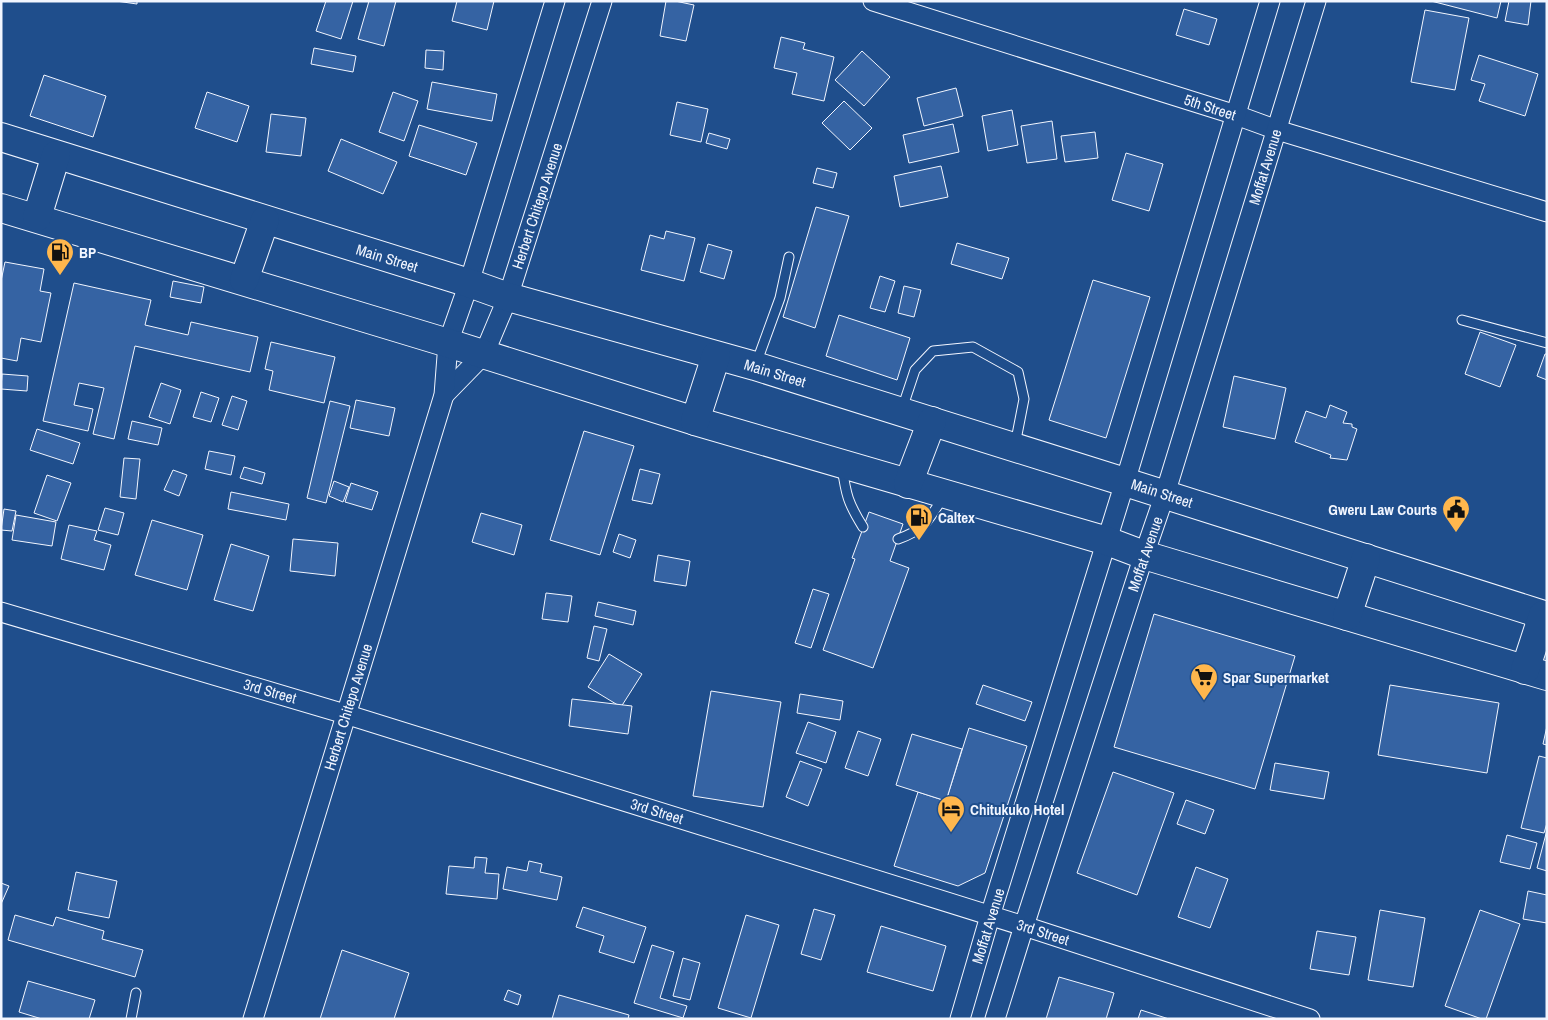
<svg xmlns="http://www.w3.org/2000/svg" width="1548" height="1020" viewBox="0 0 1548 1020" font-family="'Archivo Narrow',sans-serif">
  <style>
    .building { fill: #3563a3; stroke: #f2f6ff }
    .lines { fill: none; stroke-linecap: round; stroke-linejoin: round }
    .service-casing { stroke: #f2f6ff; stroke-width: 11 }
    .minor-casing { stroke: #f2f6ff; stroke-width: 21 }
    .trunk-casing { stroke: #f2f6ff; stroke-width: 30 }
    .service { stroke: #1f4e8c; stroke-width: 9 }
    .minor { stroke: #1f4e8c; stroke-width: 19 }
    .trunk { stroke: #1f4e8c; stroke-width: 28 }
    .labels { text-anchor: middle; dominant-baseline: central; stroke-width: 4; stroke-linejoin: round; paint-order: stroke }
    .street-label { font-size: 15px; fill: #f2f6ff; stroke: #1f4e8c }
    .poi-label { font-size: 15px; font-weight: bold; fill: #f2f6ff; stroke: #1f4e8c; text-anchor: start }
  </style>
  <rect width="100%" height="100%" fill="#1f4e8c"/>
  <!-- building -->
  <g class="building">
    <path d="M116 1H137V4Z"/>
    <path d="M326 1H353L341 39 316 31Z"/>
    <path d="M369 1H396L384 46 358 39Z"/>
    <path d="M457 1H494L487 30 452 21Z"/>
    <path d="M666 1H675L694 5 686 41 660 36Z"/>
    <path d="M1431 1H1501L1497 18Z"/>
    <path d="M1509 1H1531L1528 25 1505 21Z"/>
    <path d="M1184 9 1217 19 1209 45 1176 35Z"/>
    <path d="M1425 10 1469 18 1455 90 1411 82Z"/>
    <path d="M781 37 805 43 803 49 834 57 824 101 792 94 797 73 774 68Z"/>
    <path d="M314 48 356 56 353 72 311 64Z"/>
    <path d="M426 50 444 51 443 70 425 68Z"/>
    <path d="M862 51 890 77 864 106 835 80Z"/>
    <path d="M1479 55 1538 74 1525 116 1479 101 1485 84 1471 80Z"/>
    <path d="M44 75 106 96 93 137 30 116Z"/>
    <path d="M432 82 497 94 492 121 427 109Z"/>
    <path d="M956 88 963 116 924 126 917 98Z"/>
    <path d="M207 92 249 106 237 142 195 128Z"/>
    <path d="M393 92 418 101 404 141 379 132Z"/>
    <path d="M844 101 872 128 850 150 822 123Z"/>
    <path d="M677 102 708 109 701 142 670 135Z"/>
    <path d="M1012 110 1018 145 988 151 982 116Z"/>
    <path d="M271 114 306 118 301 156 266 152Z"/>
    <path d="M1052 121 1057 159 1027 163 1021 126Z"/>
    <path d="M953 124 959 152 909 163 903 135Z"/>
    <path d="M419 125 477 143 466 175 409 156Z"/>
    <path d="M1095 132 1098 158 1065 162 1061 136Z"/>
    <path d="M709 133 730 139 727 149 706 143Z"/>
    <path d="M341 139 397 162 383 194 328 171Z"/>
    <path d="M1126 153 1163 164 1149 211 1112 200Z"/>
    <path d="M941 166 948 197 900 207 894 176Z"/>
    <path d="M817 168 837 173 833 188 813 183Z"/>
    <path d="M816 207 849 216 815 328 783 317Z"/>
    <path d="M666 231 695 238 684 281 641 270 650 235 664 239Z"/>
    <path d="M957 243 1009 258 1002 279 951 264Z"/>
    <path d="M708 244 732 251 724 279 700 272Z"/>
    <path d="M5 262 44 269 40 291 51 293 41 342 21 338 17 361 1 358V281Z"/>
    <path d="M880 276 895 281 885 312 870 308Z"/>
    <path d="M1093 280 1150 297 1106 438 1049 420Z"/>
    <path d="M173 281 204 287 201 303 170 297Z"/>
    <path d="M74 283 151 300 145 325 188 335 191 322 258 337 250 372 135 346 114 439 93 434 104 388 79 383 74 405 93 409 88 431 43 421Z"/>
    <path d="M904 286 921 290 914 317 898 313Z"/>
    <path d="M839 315 910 338 897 380 826 356Z"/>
    <path d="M1480 332 1516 345 1500 387 1465 374Z"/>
    <path d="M271 342 335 357 324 403 269 390 273 371 265 369Z"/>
    <path d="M1545 354H1547V380L1537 376Z"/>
    <path d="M2 374 28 376 27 391 1 389Z"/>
    <path d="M1234 376 1286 388 1275 439 1223 427Z"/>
    <path d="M161 383 181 390 170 424 149 417Z"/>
    <path d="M201 392 219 398 211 422 193 417Z"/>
    <path d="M232 396 247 401 238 430 222 425Z"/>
    <path d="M356 400 395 408 389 436 350 428Z"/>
    <path d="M330 401 350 406 326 503 307 498Z"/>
    <path d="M1330 405 1347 412 1343 423 1352 424V427L1357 429 1347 460 1330 458 1331 455 1295 442 1306 411 1326 418Z"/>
    <path d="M132 421 162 428 158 445 128 439Z"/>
    <path d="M37 429 80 443 73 464 30 450Z"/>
    <path d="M584 431 634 446 600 555 550 540Z"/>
    <path d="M209 451 235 456 231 475 205 469Z"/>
    <path d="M124 458 140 459 136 499 120 497Z"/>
    <path d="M244 467 265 473 262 484 240 478Z"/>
    <path d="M640 469 660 474 652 504 632 500Z"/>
    <path d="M173 470 187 475 179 496 164 490Z"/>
    <path d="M47 475 71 483 57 521 34 513Z"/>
    <path d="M334 481 349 487 343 502 329 496Z"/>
    <path d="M351 483 378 492 372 510 345 502Z"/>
    <path d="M231 492 289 504 286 520 228 509Z"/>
    <path d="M105 508 124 513 118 535 98 530Z"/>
    <path d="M4 509 16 511 12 531 1 530Z"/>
    <path d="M869 512 903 524 890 561 909 568 873 668 823 650 855 559 852 558Z"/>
    <path d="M481 513 522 525 514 555 472 542Z"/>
    <path d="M16 515 56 522 52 546 12 540Z"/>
    <path d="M152 520 203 535 187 590 135 575Z"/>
    <path d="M69 525 97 531 94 540 111 545 104 570 61 559Z"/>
    <path d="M619 534 636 540 630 558 613 552Z"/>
    <path d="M293 539 338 543 335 576 290 571Z"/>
    <path d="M231 544 269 556 253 611 214 600Z"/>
    <path d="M658 555 690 561 686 586 654 581Z"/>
    <path d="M813 589 829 594 811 648 795 643Z"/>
    <path d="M546 593 572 596 568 622 542 619Z"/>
    <path d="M598 602 636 611 633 625 595 616Z"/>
    <path d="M1154 614 1295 656 1255 789 1114 747Z"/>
    <path d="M594 626 607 629 599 661 587 658Z"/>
    <path d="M609 654 642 674 621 707 588 687Z"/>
    <path d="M983 685 1032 702 1025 721 976 704Z"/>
    <path d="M1390 685 1499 703 1487 773 1378 755Z"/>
    <path d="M711 691 781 702 763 807 693 796Z"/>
    <path d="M800 694 843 701 840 720 797 713Z"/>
    <path d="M572 699 632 706 628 734 569 726Z"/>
    <path d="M808 722 836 732 826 763 796 753Z"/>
    <path d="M1547 726V745L1543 744Z"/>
    <path d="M969 728 1027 746 985 873 958 886 894 866 918 792 946 801Z"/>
    <path d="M858 731 881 739 868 776 845 768Z"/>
    <path d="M912 734 962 749 946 801 896 785Z"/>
    <path d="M1539 756 1547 758V823L1544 833 1521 828Z"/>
    <path d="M800 761 822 769 808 806 786 797Z"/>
    <path d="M1275 763 1329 772 1324 799 1270 790Z"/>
    <path d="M1113 772 1174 793 1137 895 1077 873Z"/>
    <path d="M1186 800 1214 810 1205 834 1177 824Z"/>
    <path d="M1547 830V871L1537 868Z"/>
    <path d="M1507 835 1537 843 1530 869 1500 862Z"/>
    <path d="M475 857 487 858 485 873 499 874 497 899 446 894 449 866 474 868Z"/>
    <path d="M529 861 542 864 540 872 562 877 557 900 503 889 507 867 527 871Z"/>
    <path d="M1196 867 1228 879 1210 928 1178 917Z"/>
    <path d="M76 872 117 881 109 918 68 910Z"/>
    <path d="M1 883 9 886 1 904Z"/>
    <path d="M1528 891 1547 895V923L1523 919Z"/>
    <path d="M583 907 646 927 634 963 599 952 604 936 576 927Z"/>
    <path d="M814 909 835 915 821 960 801 954Z"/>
    <path d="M1380 910 1425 918 1413 987 1368 980Z"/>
    <path d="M1480 910 1520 924 1486 1019H1482L1445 1006Z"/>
    <path d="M15 915 53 926 56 917 104 931 102 939 143 950 135 977 8 940Z"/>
    <path d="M746 915 779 925 751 1018 718 1008Z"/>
    <path d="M881 926 946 946 933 991 867 972Z"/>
    <path d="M1317 931 1356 937 1349 975 1310 969Z"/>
    <path d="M652 945 674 952 660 998 687 1006 683 1018 634 1003Z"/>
    <path d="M342 950 409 973 394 1019H320Z"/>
    <path d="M683 958 700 963 690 1000 673 996Z"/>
    <path d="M1059 977 1114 993 1106 1019H1046Z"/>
    <path d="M28 981 95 1000 89 1019H42L19 1012Z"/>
    <path d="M508 990 521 995 518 1005 504 1000Z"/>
    <path d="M559 995 629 1015 628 1019H552Z"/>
    <path d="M1141 1010 1169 1019H1138Z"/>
  </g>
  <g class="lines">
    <!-- service casing -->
    <g class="service-casing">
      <g id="service">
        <path d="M1462 320 1547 343"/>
        <path d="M756 364 780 298 789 257"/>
        <path d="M902 409 915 370 933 351 973 347 1018 372 1024 399 1015 445"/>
        <path d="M842 467C846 495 848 503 863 527"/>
        <path d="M898 539C924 530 929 520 943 497"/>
        <path d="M131 1019 136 993"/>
      </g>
    </g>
    <!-- minor casing -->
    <g class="minor-casing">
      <g id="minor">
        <path d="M873 1 1236 115 1277 130 1547 212"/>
        <path d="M444 395 484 354 508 297 602 1"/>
        <path d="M1 612 345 714 1024 926 1310 1019"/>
        <path d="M253 1019 444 395 448 343 469 283 555 1"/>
        <path d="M960 1019 990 916 1125 482 1270 1"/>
        <path d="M995 1019 1024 926 1144 555 1165 494 1316 1"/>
      </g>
    </g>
    <!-- trunk casing -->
    <g class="trunk-casing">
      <g id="trunk">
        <path d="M1 137 469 283 508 297 755 366 1125 482 1547 616"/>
        <path d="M1 208 448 343 695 421 1107 541 1144 555 1547 676"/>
        <path d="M37 217 56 155"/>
        <path d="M244 280 265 220"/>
        <path d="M695 421 716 356"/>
        <path d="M908 484 932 421"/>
        <path d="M1347 616 1366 558"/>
        <path d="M1525 670 1543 615"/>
      </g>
    </g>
    <!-- service -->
    <use href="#service" class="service"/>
    <!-- minor -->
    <use href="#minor" class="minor"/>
    <!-- trunk -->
    <use href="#trunk" class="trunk"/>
  </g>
  <!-- icons -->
  <defs>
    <g id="fuel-pin" transform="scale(1.4375)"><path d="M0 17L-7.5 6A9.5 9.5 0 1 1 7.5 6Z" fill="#ffb74d" stroke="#1f4e8c"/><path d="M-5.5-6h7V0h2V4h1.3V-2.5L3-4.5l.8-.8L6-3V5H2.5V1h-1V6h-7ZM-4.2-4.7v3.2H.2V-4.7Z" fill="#111"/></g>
    <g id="civic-pin" transform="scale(1.4375)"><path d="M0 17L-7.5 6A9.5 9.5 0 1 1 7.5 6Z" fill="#ffb74d" stroke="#1f4e8c"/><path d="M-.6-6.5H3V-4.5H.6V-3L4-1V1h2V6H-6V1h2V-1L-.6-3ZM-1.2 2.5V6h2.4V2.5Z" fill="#111"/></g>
    <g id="supermarket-pin" transform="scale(1.4375)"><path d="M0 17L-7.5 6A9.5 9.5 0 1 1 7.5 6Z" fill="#ffb74d" stroke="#1f4e8c"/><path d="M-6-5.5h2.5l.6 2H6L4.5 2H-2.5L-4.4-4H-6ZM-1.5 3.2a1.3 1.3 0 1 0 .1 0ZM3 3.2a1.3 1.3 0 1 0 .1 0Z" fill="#111"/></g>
    <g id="hotel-pin" transform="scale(1.4375)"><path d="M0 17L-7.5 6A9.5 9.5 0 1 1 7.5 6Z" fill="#ffb74d" stroke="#1f4e8c"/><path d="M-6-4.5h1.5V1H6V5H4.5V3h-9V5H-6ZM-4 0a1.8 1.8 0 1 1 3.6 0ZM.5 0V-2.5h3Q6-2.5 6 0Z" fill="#111"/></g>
  </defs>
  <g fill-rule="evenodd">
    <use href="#fuel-pin" x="60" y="252"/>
    <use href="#civic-pin" x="1456" y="509"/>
    <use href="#fuel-pin" x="919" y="517"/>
    <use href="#supermarket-pin" x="1204" y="677"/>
    <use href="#hotel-pin" x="951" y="809"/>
  </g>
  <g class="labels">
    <!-- street labels -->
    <g class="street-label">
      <text transform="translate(1210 107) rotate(18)">5th Street</text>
      <text transform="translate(1265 167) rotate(-73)">Moffat Avenue</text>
      <text transform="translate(537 206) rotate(-72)">Herbert Chitepo Avenue</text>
      <text transform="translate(387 258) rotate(17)">Main Street</text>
      <text transform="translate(775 373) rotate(17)">Main Street</text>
      <text transform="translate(1162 493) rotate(18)">Main Street</text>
      <text transform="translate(1145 554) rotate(-71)">Moffat Avenue</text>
      <text transform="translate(270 691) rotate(16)">3rd Street</text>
      <text transform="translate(348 707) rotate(-73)">Herbert Chitepo Avenue</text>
      <text transform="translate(657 811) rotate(17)">3rd Street</text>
      <text transform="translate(988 926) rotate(-73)">Moffat Avenue</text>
      <text transform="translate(1043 932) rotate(18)">3rd Street</text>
    </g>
    <!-- poi labels -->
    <g class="poi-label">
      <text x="79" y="252">BP</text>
      <text x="1437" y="509" text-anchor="end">Gweru Law Courts</text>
      <text x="938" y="517">Caltex</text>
      <text x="1223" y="677">Spar Supermarket</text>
      <text x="970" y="809">Chitukuko Hotel</text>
    </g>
  </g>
  <!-- border -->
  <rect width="1548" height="1020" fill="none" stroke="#f2f6ff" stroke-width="5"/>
</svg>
